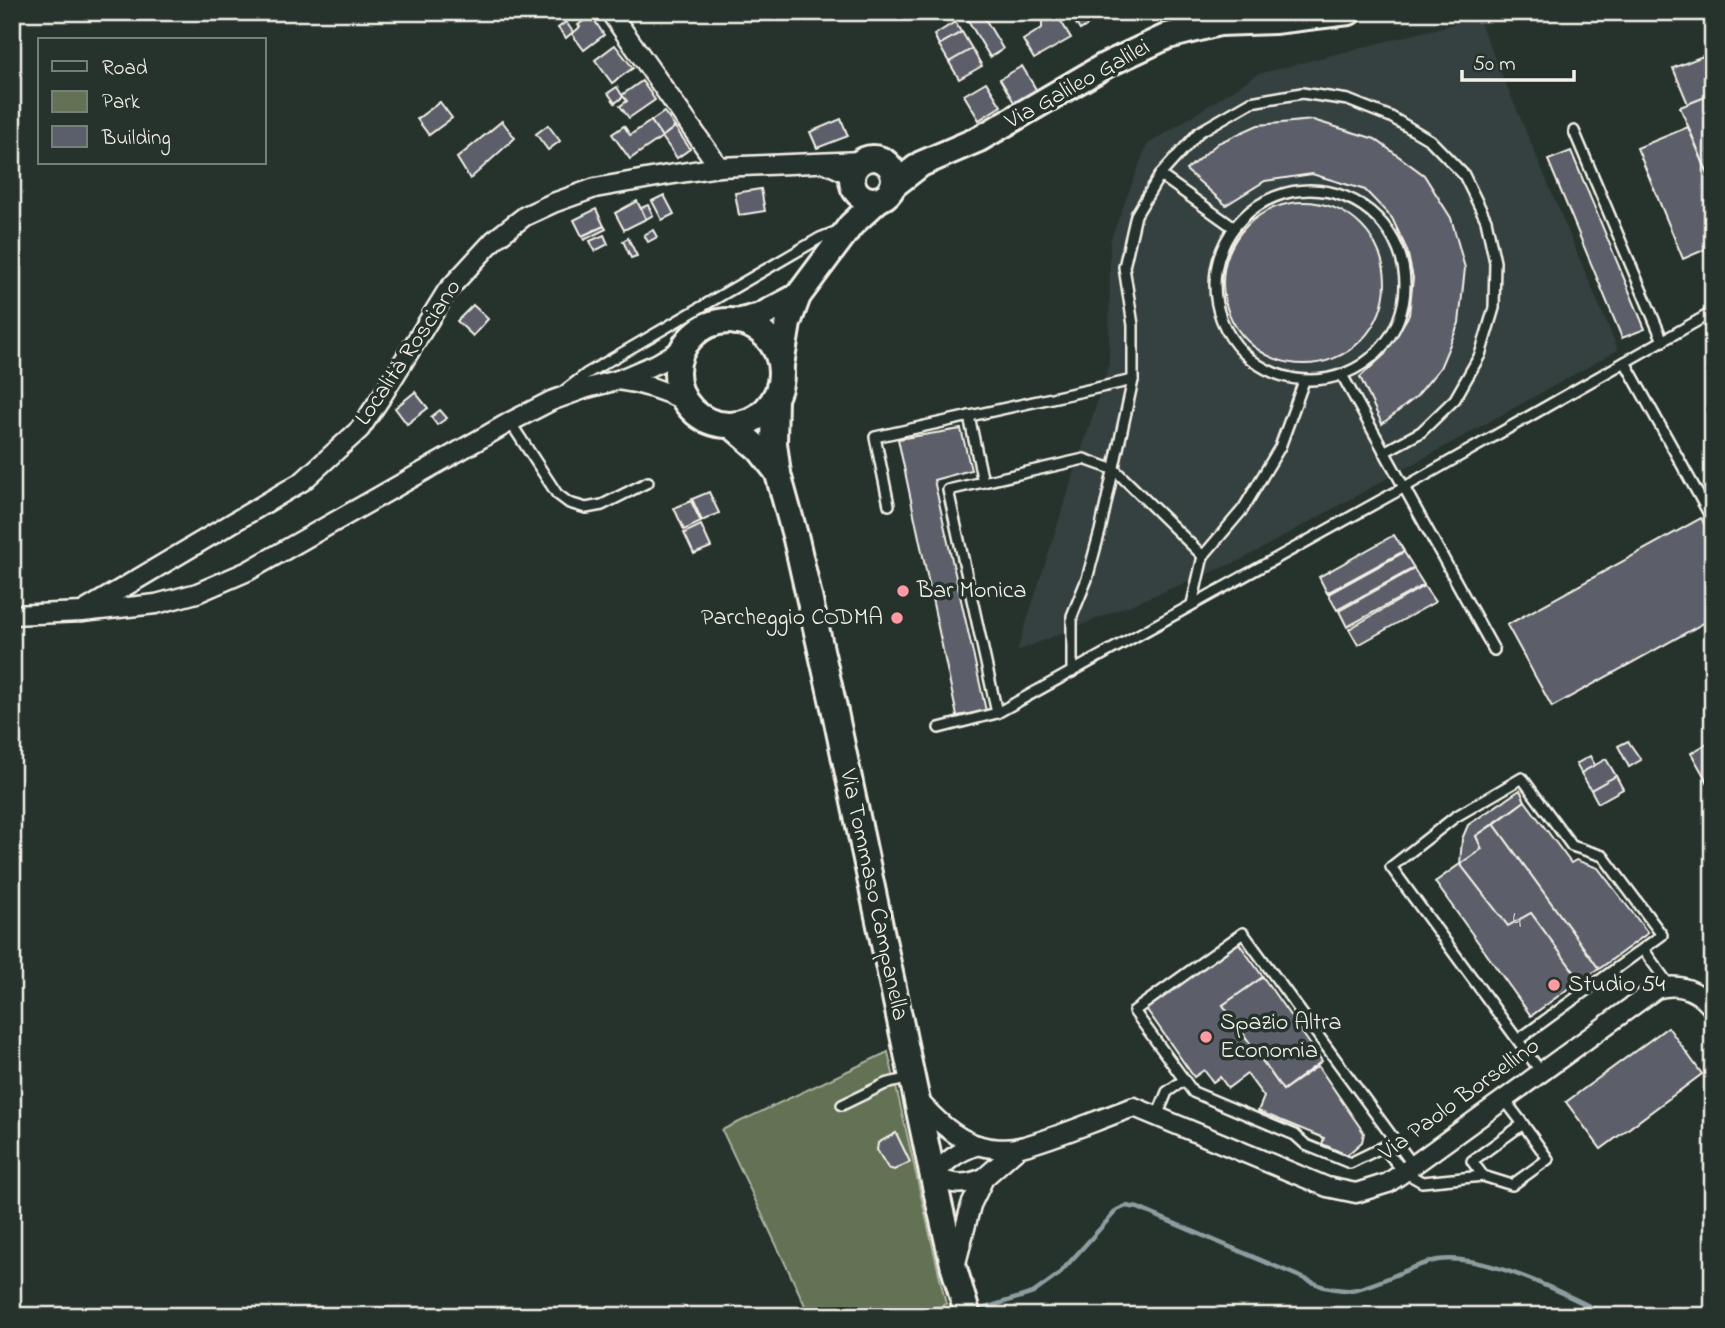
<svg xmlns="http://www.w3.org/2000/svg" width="1725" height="1328" viewBox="0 0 1725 1328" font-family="'Indie Flower',sans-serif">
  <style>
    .built { fill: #364040 }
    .green { fill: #637254; stroke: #acb29e; stroke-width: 2 }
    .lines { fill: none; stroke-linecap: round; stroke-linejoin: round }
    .stream { stroke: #8e9da0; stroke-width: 4.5 }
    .building { fill: #5b5e6b; stroke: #f4f1e8; stroke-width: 2 }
    .lane-casing { stroke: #f4f1e8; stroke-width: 14 }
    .street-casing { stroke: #f4f1e8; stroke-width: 23 }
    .secondary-casing { stroke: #f4f1e8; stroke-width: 30 }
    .lane { stroke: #26332d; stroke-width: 9 }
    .street { stroke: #26332d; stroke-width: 18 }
    .secondary { stroke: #26332d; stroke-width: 24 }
    .poi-dot { fill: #ff9aa2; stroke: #26332d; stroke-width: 2.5 }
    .labels { text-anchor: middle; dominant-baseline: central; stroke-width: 7; stroke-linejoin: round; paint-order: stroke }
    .number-label { font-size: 21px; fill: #ceccc9 }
    .street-label { font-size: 24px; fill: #f4f1e8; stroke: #26332d }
    .poi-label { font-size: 24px; fill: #f4f1e8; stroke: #26332d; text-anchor: start }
  </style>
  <rect width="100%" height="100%" fill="#26332d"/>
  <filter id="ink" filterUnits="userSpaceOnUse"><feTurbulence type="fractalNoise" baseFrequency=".0143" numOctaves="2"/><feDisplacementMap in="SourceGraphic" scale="14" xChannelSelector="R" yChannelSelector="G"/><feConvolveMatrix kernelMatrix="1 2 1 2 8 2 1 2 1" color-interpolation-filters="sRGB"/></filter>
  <g filter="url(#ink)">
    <!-- built -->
    <path class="built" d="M1478 18 1618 350 1239 561 1017 651 1109 365 1110 241 1147 145 1258 74Z"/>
    <!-- green -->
    <path class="green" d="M888 1052 946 1304 921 1316H810L722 1130Z"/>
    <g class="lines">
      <!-- stream -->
      <path class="stream" d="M976 1311 1033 1293 1058 1275 1117 1210 1126 1206 1138 1208 1324 1287C1333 1288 1343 1291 1351 1290 1379 1286 1410 1265 1438 1260 1484 1253 1566 1294 1609 1316"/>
    </g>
    <!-- building -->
    <g class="building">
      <path d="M558 12H577L565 21Z"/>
      <path d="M974 12H981L1003 49 990 57 966 17Z"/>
      <path d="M1069 12H1099L1102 16 1080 30Z"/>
      <path d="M1056 13 1071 38 1034 59 1023 40 1042 28V21Z"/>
      <path d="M591 15 604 35 584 50 572 34 580 27 578 25Z"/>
      <path d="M566 22 573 32 566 38 558 28Z"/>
      <path d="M955 22 961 32 939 45 934 35Z"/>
      <path d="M962 32 972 49 949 62 939 45Z"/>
      <path d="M615 45 633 68 612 83 595 60Z"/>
      <path d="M972 49 982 66 959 79 949 62Z"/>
      <path d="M1713 52V94L1688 104 1673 68Z"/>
      <path d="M1022 66 1037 91 1015 104 1000 79Z"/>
      <path d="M642 81 655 100 629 118 620 106 627 101 622 95Z"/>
      <path d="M986 82 1001 106 979 120 964 95Z"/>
      <path d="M617 87 623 97 615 103 608 93Z"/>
      <path d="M1713 94V186L1680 107Z"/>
      <path d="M440 102 452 118 429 135 417 119Z"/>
      <path d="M664 112 675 127 662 137 651 121Z"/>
      <path d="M841 119 848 136 817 148 810 132Z"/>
      <path d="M1313 120 1375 139 1424 175 1451 218 1465 268 1459 323 1440 368 1416 397 1382 424 1360 377 1385 354 1409 315 1413 278 1407 250 1392 218 1365 190 1312 174 1265 181 1226 205 1186 170 1218 143 1258 125Z"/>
      <path d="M502 121 515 138 470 179 457 158Z"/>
      <path d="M651 121 662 137 630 159 612 134 624 126 630 135Z"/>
      <path d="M548 125 560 141 548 150 536 134Z"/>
      <path d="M675 127 690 149 677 158 662 137Z"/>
      <path d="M1688 127 1713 186V246L1683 259 1637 148Z"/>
      <path d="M1571 151 1645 329 1622 338 1548 160Z"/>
      <path d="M761 189 765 211 739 215 735 193Z"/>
      <path d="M664 195 674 214 662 220 652 201Z"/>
      <path d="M637 201 646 219 624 230 615 213Z"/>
      <circle cx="1304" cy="283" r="81"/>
      <path d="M648 205 653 215 646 219 641 208Z"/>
      <path d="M596 209 604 226 582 236 574 220Z"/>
      <path d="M604 226 606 229 584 240 582 236Z"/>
      <path d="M653 230 657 237 648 242 644 235Z"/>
      <path d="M604 235 608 244 595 251 590 241Z"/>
      <path d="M628 238 637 256 631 258 623 241Z"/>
      <path d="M473 305 488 319 473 336 457 321Z"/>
      <path d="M415 392 428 408 407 424 395 408Z"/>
      <path d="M440 410 447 418 437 425 431 417Z"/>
      <path d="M961 429 971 470 934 480 986 711 957 716 898 439Z"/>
      <path d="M709 492 719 513 702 521 692 499Z"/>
      <path d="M691 501 701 522 684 530 674 508Z"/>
      <path d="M1701 518 1713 540V618L1552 707 1507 625Z"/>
      <path d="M701 525 711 547 694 554 684 533Z"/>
      <path d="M1394 535 1404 551 1327 593 1319 577Z"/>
      <path d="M1404 552 1414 568 1337 610 1328 594Z"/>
      <path d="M1414 569 1424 585 1347 627 1339 611Z"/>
      <path d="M1424 586 1435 602 1358 645 1349 629Z"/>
      <path d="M1713 740V792L1691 753Z"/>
      <path d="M1628 741 1641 760 1629 767 1618 746Z"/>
      <path d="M1590 756 1595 765 1581 773 1576 764Z"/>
      <path d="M1606 759 1616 776 1591 790 1581 773Z"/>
      <path d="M1616 776 1623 789 1598 803 1591 790Z"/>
      <path d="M1520 790 1525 801 1476 836 1482 849 1460 864 1462 839 1468 825Z"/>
      <path d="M1525 801 1571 863 1576 860 1598 868 1648 933 1599 969 1494 824Z"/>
      <path d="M1494 824 1599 969 1580 980 1531 913 1508 926 1460 864 1482 849 1476 836Z"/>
      <path d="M1460 864 1508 926 1531 913 1580 980 1531 1016 1435 882Z"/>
      <path d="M1238 942 1263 977 1223 1005 1283 1090 1318 1066 1364 1133 1362 1142 1347 1155 1322 1144 1324 1138 1258 1111 1264 1097 1247 1074 1228 1088 1220 1077 1213 1082 1204 1070 1194 1077 1145 1007Z"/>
      <path d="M1263 977 1322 1061 1283 1090 1223 1005Z"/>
      <path d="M1668 1027 1702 1074 1601 1149 1566 1102Z"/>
      <path d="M896 1133 910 1162 894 1170 888 1168 877 1150 878 1143Z"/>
    </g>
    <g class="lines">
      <!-- lane casing -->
      <g class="lane-casing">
        <g id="lane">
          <path d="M1574 131 1663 341"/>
          <path d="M1160 175 1233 227"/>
          <circle cx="1310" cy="285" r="95"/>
          <path d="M1625 362 1713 521"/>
          <path d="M1342 375 1494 650"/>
          <path d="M565 390 586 374 820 238 840 230"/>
          <path d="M969 416 983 482"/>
          <path d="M510 422 557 494 569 503 586 508 602 505 648 482"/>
          <path d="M889 505 875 437 1133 380"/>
          <path d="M1192 604 1203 556 1243 509 1280 447 1304 381"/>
          <path d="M1072 672V616L1087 579 1100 531 1133 380V325L1124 267 1136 215 1160 175 1199 132 1251 102 1302 93 1348 100 1391 117 1430 140 1464 175 1486 220 1495 262 1494 308 1480 355 1455 399 1421 432 1384 452"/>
          <path d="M997 713 948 490 1084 459 1115 470 1203 556"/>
          <path d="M939 728 997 713 1403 488 1713 312"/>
          <path d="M1643 949 1669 985"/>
          <path d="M1518 1040 1662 935 1603 856 1572 846 1522 778 1455 817 1391 867 1541 1072"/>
          <path d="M1504 1099 1523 1124"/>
          <path d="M842 1105 885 1084 910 1078"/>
          <path d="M1157 1116 1167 1092 1184 1080"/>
          <path d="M1523 1124 1548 1159 1512 1185 1483 1176 1472 1161Z"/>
          <path d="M1413 1165 1243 933 1134 1011 1193 1092 1295 1135 1306 1145 1350 1163 1383 1147 1404 1172 1422 1182 1483 1176"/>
        </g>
      </g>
      <!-- street casing -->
      <g class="street-casing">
        <g id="street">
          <path d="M610 12 719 167"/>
          <path d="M826 163 845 172 852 180"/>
          <path d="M618 380C642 383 663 390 685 401"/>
          <path d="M82 612 303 481 360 429 382 396 447 291 494 240 525 216 553 203 595 188 668 175 719 167 862 161"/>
          <path d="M12 615 82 612 156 604 197 593 248 571 510 422 551 401 587 388 618 380 658 363 682 349"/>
          <path d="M917 1099C934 1118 953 1137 977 1145 990 1149 1008 1150 1021 1147 1056 1138 1099 1119 1134 1107L1327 1187 1356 1193 1388 1183 1404 1172 1656 989C1679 982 1699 990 1713 1009"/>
          <path d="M978 1145C958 1152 946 1160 933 1177 954 1185 964 1186 984 1178"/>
          <path d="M956 1263 971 1205 984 1178 1019 1147"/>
        </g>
      </g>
      <!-- secondary casing -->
      <g class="secondary-casing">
        <g id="secondary">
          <circle cx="873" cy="179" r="21"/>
          <path d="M894 185 921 164 979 139 1106 65 1168 36 1219 23 1274 21 1349 12"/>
          <circle cx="729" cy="373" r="52"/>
          <path d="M737 322 760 316 798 296"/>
          <path d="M781 365 788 323 798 296 851 225 878 200"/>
          <path d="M775 398 774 443 778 474 796 539 835 712 933 1177 954 1268 968 1316"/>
          <path d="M731 425 760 450 778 473"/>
        </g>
      </g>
      <!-- lane -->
      <use href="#lane" class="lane"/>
      <!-- street -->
      <use href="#street" class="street"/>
      <!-- secondary -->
      <use href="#secondary" class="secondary"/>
    </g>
  </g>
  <!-- markers -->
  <g class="poi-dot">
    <circle cx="903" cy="591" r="7"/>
    <circle cx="897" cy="618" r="7"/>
    <circle cx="1554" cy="985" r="7"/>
    <circle cx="1206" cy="1037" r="7"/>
  </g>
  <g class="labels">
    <!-- number labels -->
    <g class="number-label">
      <text x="1517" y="922">4</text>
    </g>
    <!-- street labels -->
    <g class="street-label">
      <text transform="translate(1078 85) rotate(-29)">Via Galileo Galilei</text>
      <text transform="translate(409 353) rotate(-56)">Località Rosciano</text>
      <text transform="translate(873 895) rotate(78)">Via Tommaso Campanella</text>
      <text transform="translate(1460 1100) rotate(-36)">Via Paolo Borsellino</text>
    </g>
    <!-- poi labels -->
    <g class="poi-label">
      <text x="917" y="591">Bar Monica</text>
      <text x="883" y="618" text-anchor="end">Parcheggio CODMA</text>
      <text x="1568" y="985">Studio 54</text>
      <text x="1220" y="1023">Spazio Altra<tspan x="1220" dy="28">Economia</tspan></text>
    </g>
  </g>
  <!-- margin -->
  <rect width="1725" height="1328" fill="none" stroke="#26332d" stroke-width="42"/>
  <rect x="21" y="21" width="1683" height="1286" fill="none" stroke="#f4f1e8" stroke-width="2.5" filter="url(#ink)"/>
  <!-- legend -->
  <rect x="38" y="38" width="228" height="126" fill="#26332d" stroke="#787f78" stroke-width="2"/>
  <rect x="52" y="61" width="35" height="10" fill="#26332d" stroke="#787f78" stroke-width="2"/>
  <text x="102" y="74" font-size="21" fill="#f4f1e8">Road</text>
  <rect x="52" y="91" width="35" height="21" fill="#637254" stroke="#787f78" stroke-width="2"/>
  <text x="102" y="108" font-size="21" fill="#f4f1e8">Park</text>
  <rect x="52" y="126" width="35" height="21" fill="#5b5e6b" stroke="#787f78" stroke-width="2"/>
  <text x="102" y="144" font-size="21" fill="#f4f1e8">Building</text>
  <!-- scale -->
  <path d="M1462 70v10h112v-10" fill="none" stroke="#f4f1e8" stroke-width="3.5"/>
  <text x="1473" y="70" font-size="21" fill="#f4f1e8" stroke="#26332d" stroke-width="5" paint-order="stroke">50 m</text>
</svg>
